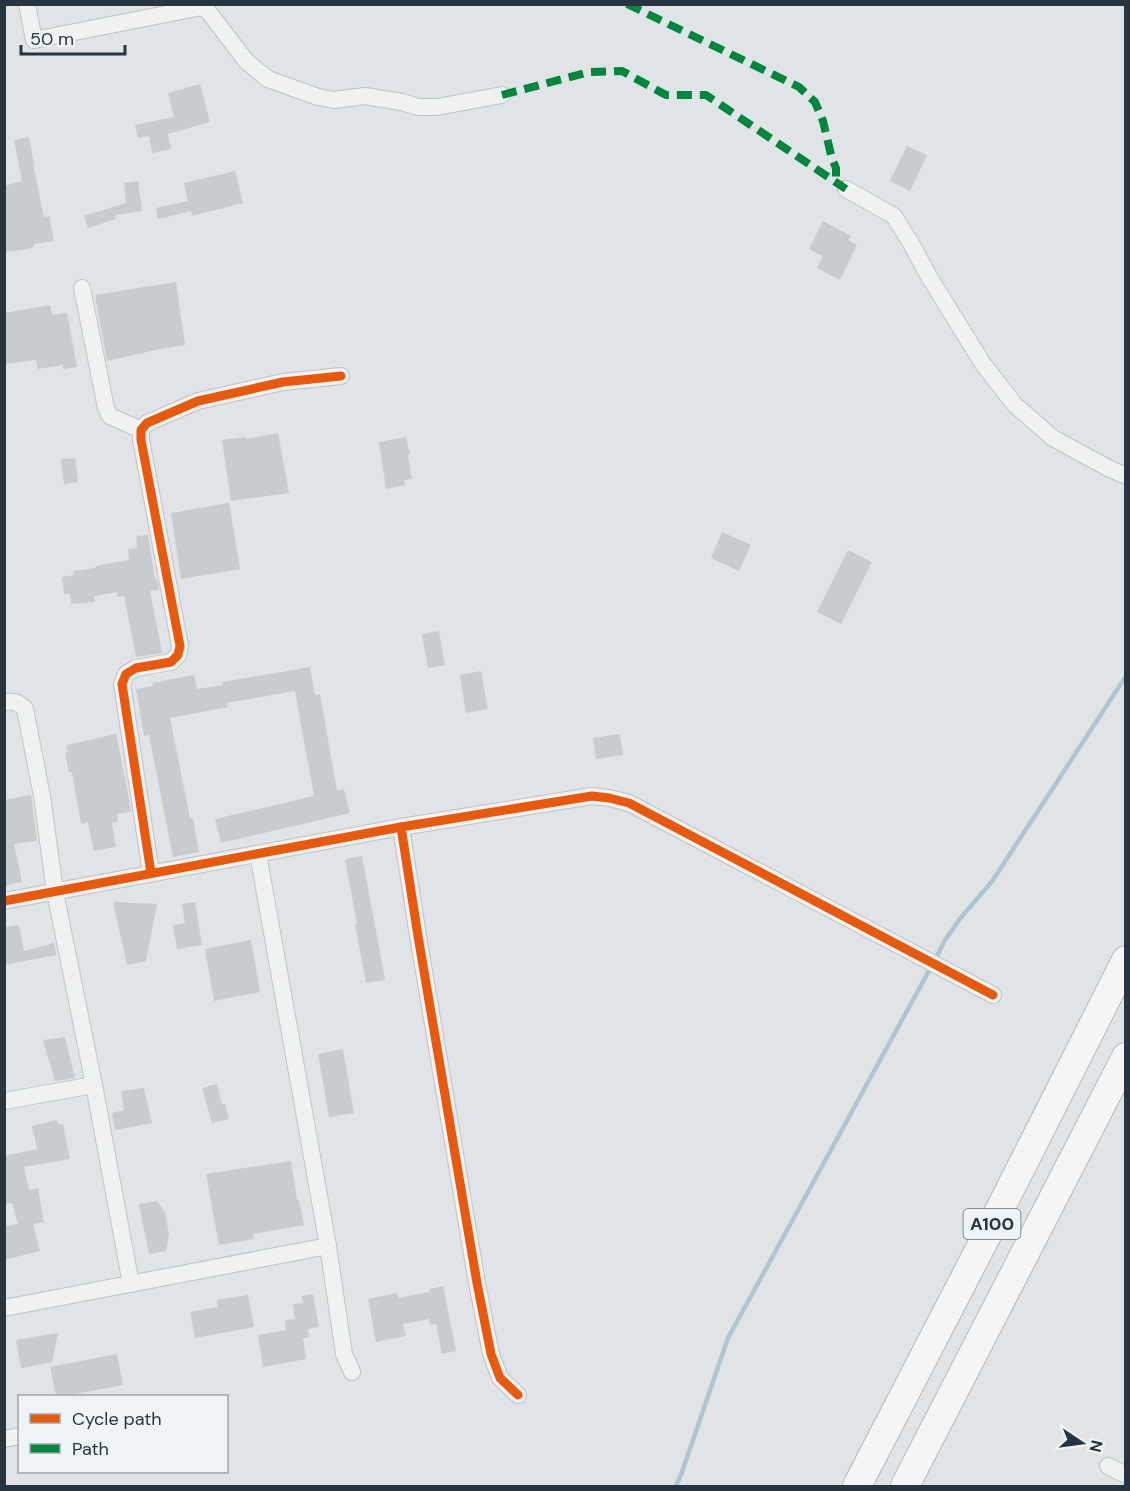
<svg xmlns="http://www.w3.org/2000/svg" width="1130" height="1491" viewBox="0 0 1130 1491" font-family="'DM Sans',sans-serif">
  <style>
    .lines { fill: none; stroke-linecap: round; stroke-linejoin: round }
    .stream { stroke: #afc5d1; stroke-width: 4.5 }
    .building { fill: #c9ccce }
    .street-casing { stroke: #bfc2c4; stroke-width: 18 }
    .highway-casing { stroke: #b3b7ba; stroke-width: 30 }
    .street { stroke: #f0f2f2; stroke-width: 16 }
    .highway { stroke: #f5f5f6; stroke-width: 28 }
    .quiet { stroke: #00873e; stroke-width: 8; stroke-dasharray: 15 8; stroke-linecap: butt }
    .cycleway-casing { stroke: #eef3f6; stroke-width: 13 }
    .cycleway { stroke: #e8590c; stroke-width: 9 }
    .labels { text-anchor: middle; dominant-baseline: central; stroke-width: 4.5; stroke-linejoin: round; paint-order: stroke }
    .shield { fill: #eef3f6; stroke: #636d76; stroke-width: 1.5 }
    .shield-label { font-size: 18px; font-weight: bold; fill: #28343f }
  </style>
  <rect width="100%" height="100%" fill="#e1e4e6"/>
  <g class="lines">
    <!-- stream -->
    <g class="stream">
      <path d="M935 960 945 940 959 920 993 880 1126 676"/>
      <path d="M676 1486 682 1472 728 1338 931 967"/>
    </g>
  </g>
  <!-- building -->
  <g class="building">
    <path d="M200 84 210 122 168 134 171 149 152 153 149 136 138 138 135 125 174 117 168 93Z"/>
    <path d="M29 137 34 164H33L44 217 49 216 54 241 34 244V247L23 250 4 252V186L22 181 14 140Z"/>
    <path d="M907 146 927 155 910 191 890 181Z"/>
    <path d="M235 171 243 203 192 216 191 211 158 219 156 208 188 201 184 183Z"/>
    <path d="M138 181 142 211 115 215 116 219 88 228 84 216 126 203 124 183Z"/>
    <path d="M823 221 851 236 848 240 857 245 840 280 817 268 823 256 809 249Z"/>
    <path d="M176 282 185 345 165 348 107 361 95 295Z"/>
    <path d="M50 305 52 315 67 313 77 367 63 369V365L38 369 36 360 4 364V313Z"/>
    <path d="M278 433 289 493 231 501 222 440 246 437V439Z"/>
    <path d="M406 437 410 455H408L412 479 404 480 405 485 386 489 379 442Z"/>
    <path d="M75 458 78 482 64 484 61 459Z"/>
    <path d="M229 503 240 569 181 579 171 513Z"/>
    <path d="M722 532 751 545 739 571 711 558Z"/>
    <path d="M148 535 155 579H157L159 590 150 591 162 653 136 657 124 596 118 597 117 592 94 596 95 602 71 604 70 594H64L62 577 74 575 73 571 96 568 95 566 129 560 128 549 137 548 136 536Z"/>
    <path d="M848 550 872 562 841 624 817 612Z"/>
    <path d="M439 631 445 665 428 668 422 634Z"/>
    <path d="M310 667 315 695 320 694 337 791 344 789 350 813 221 843 215 819 314 796 295 691 227 703 228 707 170 718 190 818H193L199 852 173 857 149 735 144 736 136 689 153 686 152 683 194 675 197 689 223 685V682Z"/>
    <path d="M481 671 488 709 466 713 460 675Z"/>
    <path d="M116 734 126 783 131 812 117 814 118 822 112 823 116 847 94 851 88 822 81 824 72 772 69 773 65 753 68 752 66 745Z"/>
    <path d="M620 734 623 755 596 759 593 738Z"/>
    <path d="M31 795 37 841 14 844 22 882 4 886V800Z"/>
    <path d="M362 856 385 980 366 983 355 924H357L345 859Z"/>
    <path d="M113 902 157 904 146 961 127 965Z"/>
    <path d="M195 902 202 945 177 949 173 925 185 923 182 904Z"/>
    <path d="M19 925 24 951 54 943 56 955 4 965V927Z"/>
    <path d="M251 940 260 992 214 1001 205 949Z"/>
    <path d="M65 1037 75 1078 55 1081 43 1040Z"/>
    <path d="M343 1049 354 1113 329 1117 318 1054Z"/>
    <path d="M217 1084 222 1104H225L229 1119 212 1123 202 1088Z"/>
    <path d="M144 1088 152 1123 115 1130 112 1113 124 1110 121 1091Z"/>
    <path d="M56 1120 59 1124H63L70 1159 24 1167 29 1190 38 1188 44 1222 33 1224 40 1251 4 1260V1226L18 1224 12 1203 4 1204V1156L37 1149 32 1126Z"/>
    <path d="M291 1161 297 1200H299L304 1225 253 1234 254 1239 219 1245 206 1174Z"/>
    <path d="M157 1201 165 1212 169 1234 166 1251 149 1254 139 1204Z"/>
    <path d="M443 1286 456 1351 442 1354 436 1324 430 1325 429 1319 403 1324 406 1336 376 1342 368 1299 397 1293 398 1298 430 1292 429 1289Z"/>
    <path d="M313 1294 319 1327 308 1329 309 1337 303 1338 306 1359 263 1367 258 1335 286 1330 285 1320 295 1319 293 1304 303 1303 302 1296Z"/>
    <path d="M248 1295 254 1327 195 1338 190 1312 218 1307 217 1300Z"/>
    <path d="M58 1333 52 1362 21 1368 16 1340Z"/>
    <path d="M117 1354 123 1385 65 1396H56L50 1367Z"/>
  </g>
  <g class="lines">
    <!-- street casing -->
    <g class="street-casing">
      <g id="street">
        <path d="M27 4 34 40 202 7 208 11 246 61 268 79 318 97 334 100 365 96 402 102 418 107H437L502 95"/>
        <path d="M846 189 894 216 912 245 928 275 983 364 1015 405 1053 438 1110 469 1126 476"/>
        <path d="M82 288 106 408 110 416 141 430"/>
        <path d="M4 702C14 700 19 703 25 709L42 796 55 892 94 1085 131 1284"/>
        <path d="M401 827 418 936 477 1283 491 1354 500 1378 518 1395"/>
        <path d="M258 854 328 1246 344 1354 352 1372"/>
        <path d="M151 873 122 684 126 674 136 668 171 662 178 655 180 646 141 440V430L147 423 198 401 283 382 341 376"/>
        <path d="M4 901 401 827 592 796 609 798 629 803 993 995"/>
        <path d="M4 1101 94 1085"/>
        <path d="M4 1308 328 1246"/>
        <path d="M4 1439 20 1436"/>
        <path d="M1108 1466 1126 1475"/>
      </g>
    </g>
    <!-- highway casing -->
    <g class="highway-casing">
      <g id="highway">
        <path d="M857 1486 988 1233 1126 960"/>
        <path d="M905 1486 1126 1057"/>
      </g>
    </g>
    <!-- street -->
    <use href="#street" class="street"/>
    <!-- highway -->
    <use href="#highway" class="highway"/>
    <!-- quiet -->
    <g class="quiet">
      <path d="M627 4 799 87 815 102 823 121 832 159 836 168V180L840 184"/>
      <path d="M502 95 589 72 622 71 666 95H706L846 189"/>
    </g>
    <!-- cycleway casing -->
    <g class="cycleway-casing">
      <g id="cycleway">
        <path d="M401 827 418 936 477 1283 491 1354 500 1378 518 1395"/>
        <path d="M151 873 122 684 126 674 136 668 171 662 178 655 180 646 141 440V430L147 423 198 401 283 382 341 376"/>
        <path d="M4 901 401 827 592 796 609 798 629 803 993 995"/>
      </g>
    </g>
    <!-- cycleway -->
    <use href="#cycleway" class="cycleway"/>
  </g>
  <g class="labels">
    <!-- shield labels -->
    <rect class="shield" x="963.5" y="1209" width="57" height="30" rx="4.5"/>
    <g class="shield-label">
      <text x="992" y="1224">A100</text>
    </g>
  </g>
  <!-- border -->
  <rect width="1130" height="1491" fill="none" stroke="#28343f" stroke-width="12"/>
  <!-- legend -->
  <rect x="18" y="1395" width="210" height="78" fill="#eef3f6" stroke="#9fa7ad" stroke-width="1.5"/>
  <rect x="30" y="1414" width="30" height="9" fill="#e8590c" stroke="#9fa7ad" stroke-width="1.5"/>
  <text x="72" y="1425" font-size="18" fill="#28343f">Cycle path</text>
  <rect x="30" y="1444" width="30" height="9" fill="#00873e" stroke="#9fa7ad" stroke-width="1.5"/>
  <text x="72" y="1455" font-size="18" fill="#28343f">Path</text>
  <!-- north arrow -->
  <g transform="translate(1082 1443) rotate(103)" stroke="#eef3f6" stroke-width="4.5" paint-order="stroke">
  <path d="M0-4.5L10 22L0 15L-10 22Z" fill="#28343f"/>
  <text y="-9" font-size="16" font-weight="bold" text-anchor="middle" fill="#28343f">N</text>
  </g>
  <!-- scale -->
  <path d="M21 45v9h104v-9" fill="none" stroke="#28343f" stroke-width="3"/>
  <text x="30" y="45" font-size="18" fill="#28343f" stroke="#eef3f6" stroke-width="4.5" paint-order="stroke">50 m</text>
</svg>
